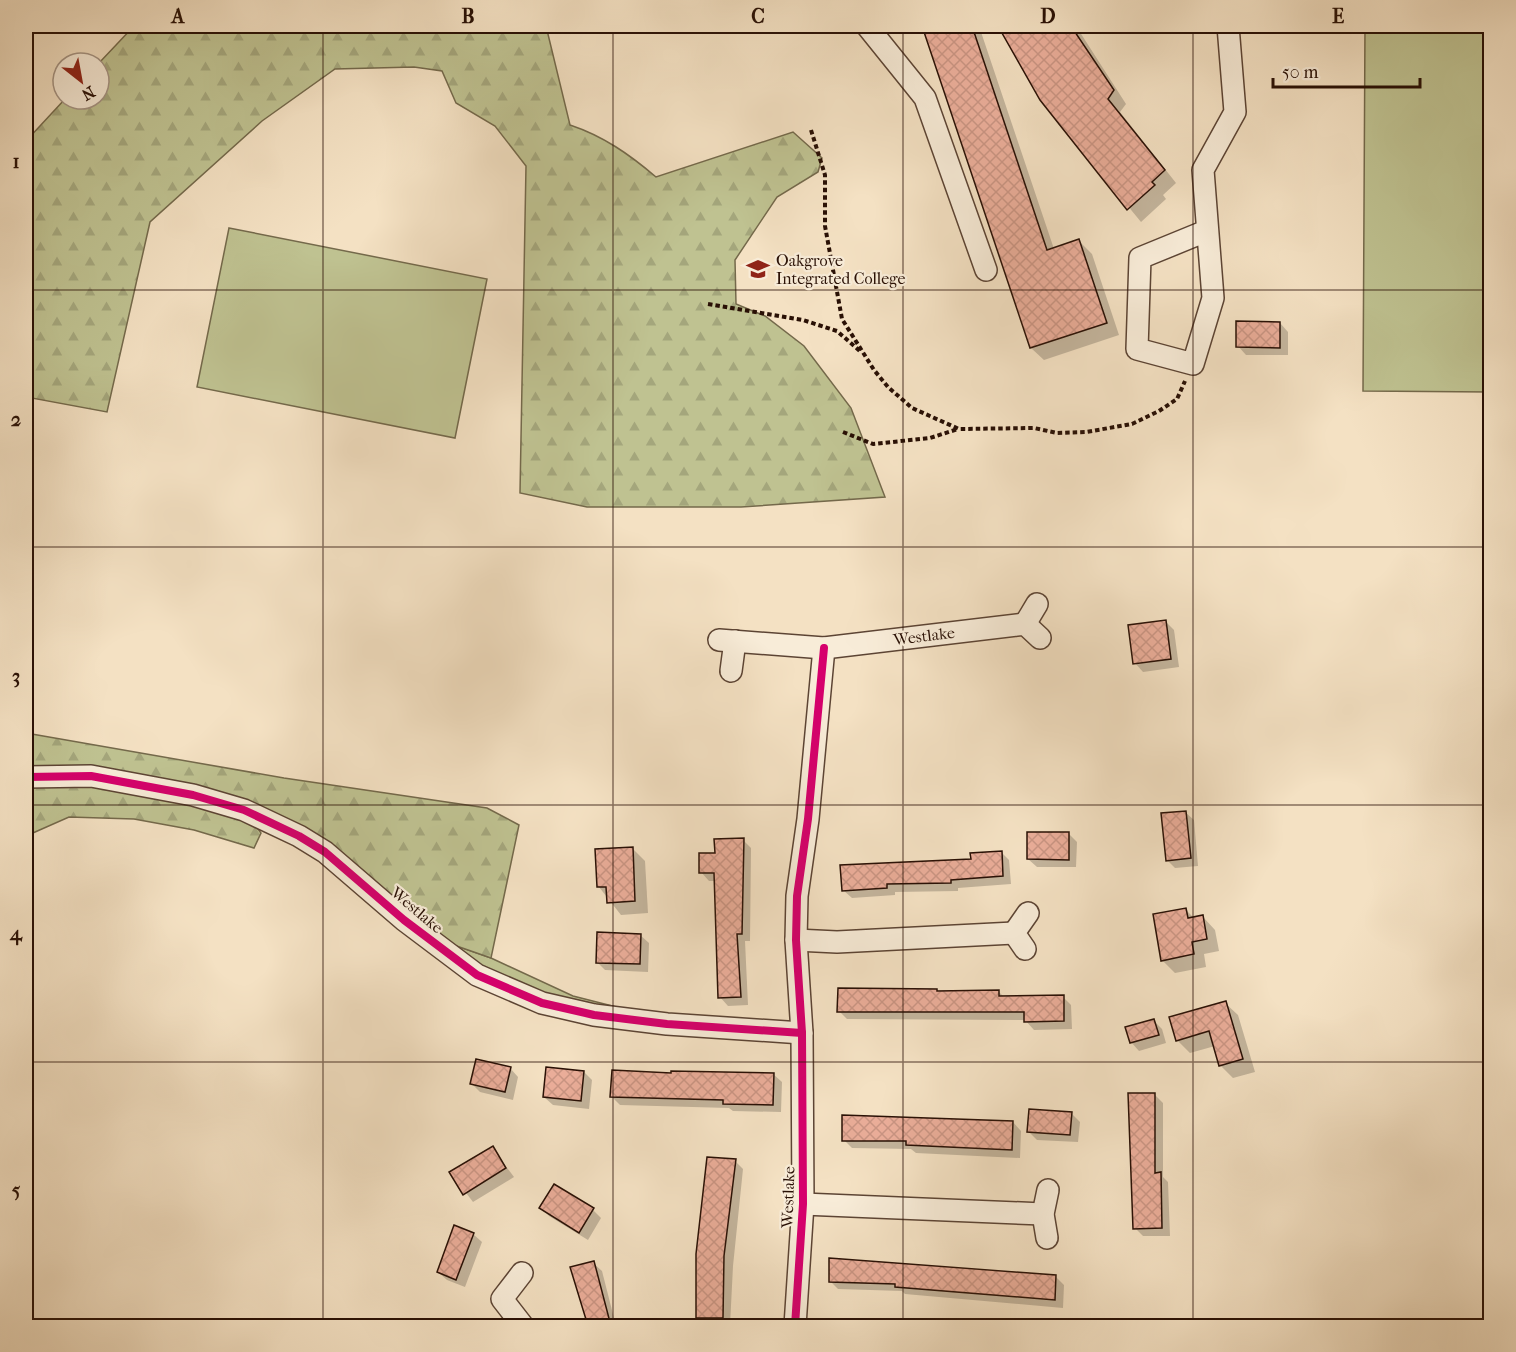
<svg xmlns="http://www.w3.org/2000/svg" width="1516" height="1352" viewBox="0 0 1516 1352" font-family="'IM FELL French Canon',serif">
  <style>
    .grass { fill: #bfc291; stroke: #74694b; stroke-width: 1.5 }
    .forest { fill: url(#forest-firs); stroke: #74694b; stroke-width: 1.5 }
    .shadow { fill: #0003 }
    .building { fill: url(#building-cross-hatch); stroke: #291005; stroke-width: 1.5 }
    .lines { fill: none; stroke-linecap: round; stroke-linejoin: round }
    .minor-casing { stroke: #5c4434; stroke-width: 24 }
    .path { stroke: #291005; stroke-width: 4; stroke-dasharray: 4.5 3; stroke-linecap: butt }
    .minor { stroke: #f8ecd8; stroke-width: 21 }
    .cycleway-casing { stroke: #f8ecd8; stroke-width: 11 }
    .cycleway { stroke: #d6006c; stroke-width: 8 }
    .grid { fill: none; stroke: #291005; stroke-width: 1.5; stroke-opacity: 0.55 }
    .labels { text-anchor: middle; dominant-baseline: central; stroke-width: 4.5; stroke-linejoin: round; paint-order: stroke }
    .poi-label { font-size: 16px; fill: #291005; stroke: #f8ecd8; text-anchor: start }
    .street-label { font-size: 16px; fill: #291005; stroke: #f8ecd8 }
    .neatline { fill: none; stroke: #291005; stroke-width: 2 }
    .grid-label { font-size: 20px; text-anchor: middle; font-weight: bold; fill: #291005 }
  </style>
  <defs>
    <pattern id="forest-firs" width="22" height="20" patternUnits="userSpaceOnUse" patternTransform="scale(1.5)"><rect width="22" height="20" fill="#bfc291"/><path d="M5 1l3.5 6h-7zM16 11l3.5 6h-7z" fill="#a4a67c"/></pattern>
    <pattern id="building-cross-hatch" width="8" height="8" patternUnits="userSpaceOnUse" patternTransform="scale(1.5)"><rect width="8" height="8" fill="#eaad99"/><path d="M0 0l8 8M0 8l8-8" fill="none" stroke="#c99482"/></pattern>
  </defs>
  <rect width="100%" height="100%" fill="#f4e1c3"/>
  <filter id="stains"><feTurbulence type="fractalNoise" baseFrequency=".00333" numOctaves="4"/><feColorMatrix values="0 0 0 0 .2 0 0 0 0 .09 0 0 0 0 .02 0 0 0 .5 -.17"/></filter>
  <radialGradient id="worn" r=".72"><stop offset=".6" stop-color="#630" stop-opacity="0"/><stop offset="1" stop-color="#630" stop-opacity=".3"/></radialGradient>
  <!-- grass -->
  <g class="grass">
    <path d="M1365 26H1490V392L1363 391Z"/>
    <path d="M229 228 487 279 455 438 197 387Z"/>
    <path d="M446 942 491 958 573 996 636 1012 547 997 494 975Z"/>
  </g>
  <!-- forest -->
  <g class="forest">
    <path d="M134 26H546L570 125C603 136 629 154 656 177L793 132 822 158 818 172 777 197 735 260 736 304 765 316 804 346 851 408 885 497 741 507H587L520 493 526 166 495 126 456 103 442 71 414 67 335 69 262 121 150 222 107 412 26 397V141L65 99H99V63Z"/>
    <path d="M26 733 284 778 487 808 519 825 491 958 425 935 375 892 245 811 261 833 254 848 194 830 134 819 69 817 26 836Z"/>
  </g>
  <!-- shadow -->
  <g class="shadow">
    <path d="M924 26H979L1054 249 1079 241 1092 254 1119 335 1044 360 1031 348Z"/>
    <path d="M1000 26H1076L1126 104 1120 112 1176 183 1163 195 1166 199 1141 222 1041 100Z"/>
    <path d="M1280 323 1288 332V355H1246L1238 346Z"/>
    <path d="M1165 621 1174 630 1179 667 1143 672 1135 663Z"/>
    <path d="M1185 812 1194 820 1198 866 1175 868 1167 860Z"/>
    <path d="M1068 833 1077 842 1076 867H1037L1028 859Z"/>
    <path d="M743 840 751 848 750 941H745L748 1005 728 1006 720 997 716 881H709L701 872Z"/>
    <path d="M632 848 645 861 648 913 621 915 599 887Z"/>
    <path d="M1001 852 1009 860 1011 884 958 888V891L895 892V895L852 898 843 890Z"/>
    <path d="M1186 910 1195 919 1203 917 1215 930 1219 951 1204 954 1206 967 1175 973 1162 960Z"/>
    <path d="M640 935 649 943 648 972 605 970 597 962Z"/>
    <path d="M998 991 1004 997H1063L1071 1005 1072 1029 1034 1030 1025 1020 847 1019 839 1011 938 993Z"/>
    <path d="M1225 1003 1238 1015 1255 1072 1233 1078 1220 1065 1215 1046 1190 1053 1177 1040Z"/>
    <path d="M1154 1021 1162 1029 1166 1043 1139 1051 1131 1042Z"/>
    <path d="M510 1068 518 1077 513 1100 480 1092 472 1084Z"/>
    <path d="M584 1072 592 1080 589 1109 553 1105 544 1097Z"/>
    <path d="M773 1074 782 1082 781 1112 733 1111 729 1108 620 1105 612 1097 672 1075Z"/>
    <path d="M1154 1094 1163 1103V1177L1168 1182 1170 1236H1143L1135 1228Z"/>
    <path d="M1071 1113 1080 1122 1078 1142 1037 1140 1028 1131Z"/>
    <path d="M1013 1122 1021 1131 1020 1158 916 1153 911 1149 852 1148 844 1140Z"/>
    <path d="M492 1148 514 1177 473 1202 451 1173Z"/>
    <path d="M735 1161 743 1169 733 1266 730 1326H698L697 1254Z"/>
    <path d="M541 1208 593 1210 601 1218 588 1240 549 1216Z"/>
    <path d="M473 1234 482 1242 465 1287 447 1280 438 1272Z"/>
    <path d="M593 1263 602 1271 616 1326H588L572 1269Z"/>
    <path d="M1055 1276 1064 1285 1063 1308 905 1294 902 1291 838 1289 830 1281Z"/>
    <path d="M443 1320H467L473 1326H443Z"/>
  </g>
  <!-- building -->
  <g class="building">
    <path d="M922 26H972L1047 250 1079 239 1107 323 1030 348Z"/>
    <path d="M998 26H1071L1114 90 1108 99 1165 170 1152 182 1155 185 1127 210 1040 100Z"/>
    <path d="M1236 321 1280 322V348L1236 347Z"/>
    <path d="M1166 620 1171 659 1133 664 1128 625Z"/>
    <path d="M1186 811 1191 858 1166 861 1161 813Z"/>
    <path d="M1027 832H1069V860L1027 859Z"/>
    <path d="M744 838 742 934H737L741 997 718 998 714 873H699V853H715L714 839Z"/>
    <path d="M633 847 635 901 607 903 606 887H597L595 849Z"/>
    <path d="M1002 851 1003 876 951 880V883L887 884V888L842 891 840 865 971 859 970 853Z"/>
    <path d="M1186 908 1188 918 1203 915 1207 939 1192 942 1194 954 1161 961 1153 914Z"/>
    <path d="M597 932 641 934 640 964 596 963Z"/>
    <path d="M838 988 937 989V991L999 990V996L1064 995V1021L1024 1022V1012H837Z"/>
    <path d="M1226 1001 1243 1059 1219 1066 1209 1031 1176 1041 1169 1017Z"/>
    <path d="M1154 1019 1159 1035 1130 1043 1125 1027Z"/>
    <path d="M476 1059 511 1067 505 1092 470 1084Z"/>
    <path d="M546 1067 584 1071 581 1101 543 1097Z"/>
    <path d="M612 1070 671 1073V1071L774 1073 773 1105 723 1104V1100L610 1097Z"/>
    <path d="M1128 1093H1155V1173L1161 1172 1162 1228 1133 1229Z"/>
    <path d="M1029 1109 1072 1112 1070 1135 1027 1132Z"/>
    <path d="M842 1115 1013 1121 1012 1150 906 1145V1141H842Z"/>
    <path d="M493 1146 506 1168 463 1195 449 1172Z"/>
    <path d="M707 1157 736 1159 724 1256 723 1318H696V1254Z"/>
    <path d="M554 1184 594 1208 579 1233 539 1208Z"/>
    <path d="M454 1225 474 1233 456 1280 437 1272Z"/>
    <path d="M829 1258 1056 1275 1055 1300 895 1287V1284L829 1282Z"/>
    <path d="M594 1261 611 1326H588L570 1267Z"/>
  </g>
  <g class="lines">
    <!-- minor casing -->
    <g class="minor-casing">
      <g id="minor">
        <path d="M867 26 925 98 986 270"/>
        <path d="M1206 231 1140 258 1137 349 1193 364 1213 298 1203 170 1235 112 1228 26"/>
        <path d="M1025 624 1037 604"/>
        <path d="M719 640 824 648 1025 624 1040 638"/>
        <path d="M731 671 735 641"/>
        <path d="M26 777 91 776 193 795 244 810 299 836 325 852 404 920 477 975 542 1003 594 1015 667 1024 802 1033"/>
        <path d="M796 940 837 942 1014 933"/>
        <path d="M1025 949 1014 933 1028 913"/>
        <path d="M803 1204 1043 1214"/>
        <path d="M1047 1238 1043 1214 1048 1190"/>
        <path d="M522 1273 502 1299 523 1326"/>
        <path d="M795 1326 803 1204 802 1033 796 940 797 896 808 819 824 648"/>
      </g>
    </g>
    <!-- path -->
    <g class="path">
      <path d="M811 130 825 175V226L842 319 874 370 888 387 912 408 959 429 1034 428 1057 433 1086 432 1132 424 1159 411 1177 399 1185 381"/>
      <path d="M708 304 803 320 837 331 861 352"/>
      <path d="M843 432 873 444 930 438 958 429"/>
    </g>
    <!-- minor -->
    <use href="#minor" class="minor"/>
    <!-- cycleway casing -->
    <g class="cycleway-casing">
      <g id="cycleway">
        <path d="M26 777 91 776 193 795 244 810 299 836 325 852 404 920 477 975 542 1003 594 1015 667 1024 802 1033"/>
        <path d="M795 1326 803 1204 802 1033 796 940 797 896 808 819 824 648"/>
      </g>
    </g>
    <!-- cycleway -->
    <use href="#cycleway" class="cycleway"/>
  </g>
  <!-- grid -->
  <path class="grid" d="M323 26V1326M613 26V1326M903 26V1326M1193 26V1326M26 290H1490M26 547H1490M26 805H1490M26 1062H1490"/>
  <!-- icons -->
  <defs>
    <g id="school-bare" transform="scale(1.8)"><path d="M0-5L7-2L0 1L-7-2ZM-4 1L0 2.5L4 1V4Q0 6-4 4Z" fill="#8f2418" stroke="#f8ecd8" stroke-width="2.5" paint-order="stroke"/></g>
  </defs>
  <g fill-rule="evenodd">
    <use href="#school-bare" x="758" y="269"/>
  </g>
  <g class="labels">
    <!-- poi labels -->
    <g class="poi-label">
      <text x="776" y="260">Oakgrove<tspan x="776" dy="18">Integrated College</tspan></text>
    </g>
    <!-- street labels -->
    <g class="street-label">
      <text transform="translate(924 636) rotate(-7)">Westlake</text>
      <text transform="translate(417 910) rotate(40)">Westlake</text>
      <text transform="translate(788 1197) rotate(-88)">Westlake</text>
    </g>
  </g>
  <!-- margin -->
  <rect width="1516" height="1352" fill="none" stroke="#f4e1c3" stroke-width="66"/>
  <!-- north arrow -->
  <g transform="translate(81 81) rotate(149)"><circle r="28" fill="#f8ecd8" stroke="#a59484" stroke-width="1.5"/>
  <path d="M0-4.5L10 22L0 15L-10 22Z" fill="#8f2418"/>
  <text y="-9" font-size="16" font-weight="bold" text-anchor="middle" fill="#291005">N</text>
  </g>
  <!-- scale -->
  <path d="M1273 78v9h147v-9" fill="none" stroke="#291005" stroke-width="3"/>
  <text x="1282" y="78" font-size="18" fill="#291005" stroke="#f8ecd8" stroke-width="4.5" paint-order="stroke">50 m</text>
  <rect x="33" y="33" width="1450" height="1286" class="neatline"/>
  <g class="grid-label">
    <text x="178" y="23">A</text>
    <text x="468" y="23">B</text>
    <text x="758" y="23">C</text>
    <text x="1048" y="23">D</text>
    <text x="1338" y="23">E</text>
    <text x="16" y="168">1</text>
    <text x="16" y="426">2</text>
    <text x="16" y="683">3</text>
    <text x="16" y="940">4</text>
    <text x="16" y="1197">5</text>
  </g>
  <rect width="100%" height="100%" filter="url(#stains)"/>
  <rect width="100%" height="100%" fill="url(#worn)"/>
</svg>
